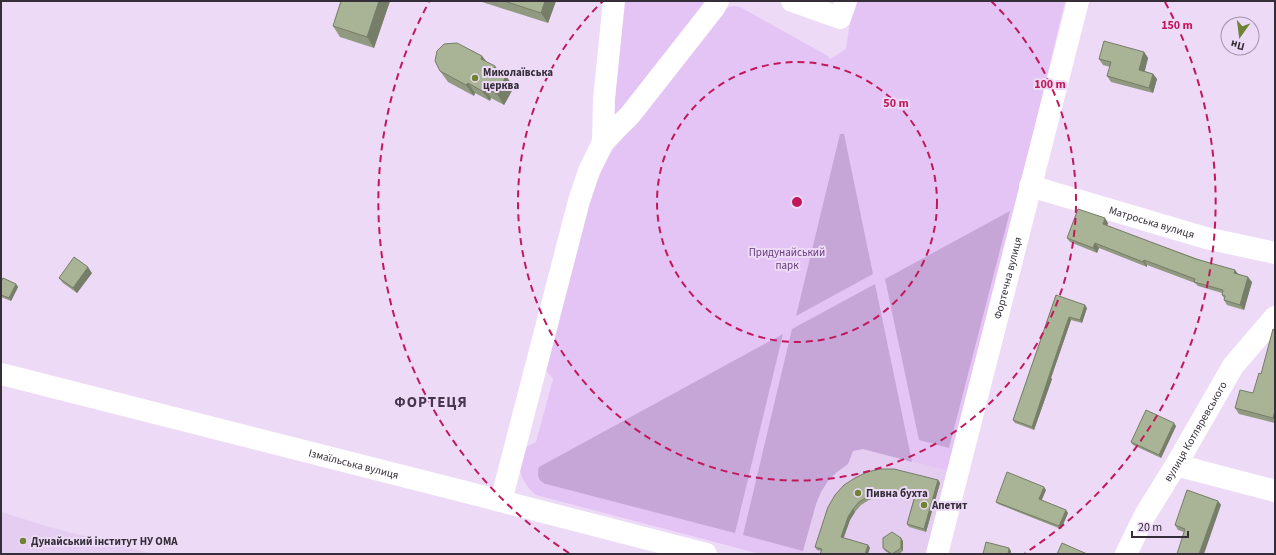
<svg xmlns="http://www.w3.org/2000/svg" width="1276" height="555" viewBox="0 0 1276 555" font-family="'Source Sans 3',sans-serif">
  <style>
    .built { fill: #e4cdf0 }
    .green { fill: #e4c4f4 }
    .forest { fill: #c6a6d7 }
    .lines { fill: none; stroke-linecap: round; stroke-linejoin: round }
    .minor { stroke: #fff; stroke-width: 22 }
    .wall { fill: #919a80 }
    .shaded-wall { fill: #767d68 }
    .building { fill: #a9b395; stroke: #767d68 }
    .ring { fill: none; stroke: #c2185b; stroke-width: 2; stroke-dasharray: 7 5 }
    .poi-dot { fill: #6e8334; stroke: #eddaf7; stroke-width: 1.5 }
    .labels { text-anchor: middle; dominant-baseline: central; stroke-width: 4; stroke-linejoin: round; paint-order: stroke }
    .poi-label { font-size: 11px; font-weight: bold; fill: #352e39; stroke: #eddaf7; text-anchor: start }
    .street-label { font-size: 11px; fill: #352e39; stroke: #eddaf7 }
    .park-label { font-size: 11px; fill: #663d7a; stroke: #eddaf7 }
    .district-label { font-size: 15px; font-weight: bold; letter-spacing: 1px; fill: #46374e; stroke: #eddaf7 }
    .centre { fill: #c2185b; stroke: #eddaf7; stroke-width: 2 }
    .ring-label { font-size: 12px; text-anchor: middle; font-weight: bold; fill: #c2185b; stroke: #eddaf7; stroke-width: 4; stroke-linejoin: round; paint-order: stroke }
  </style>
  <rect width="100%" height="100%" fill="#eddaf7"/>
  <!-- built -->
  <g class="built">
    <path d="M863 449 948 471 926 554H802L816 504 821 492 828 481 837 472 848 464 853 451Z"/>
    <path d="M1 512 49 527 153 554H1Z"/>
  </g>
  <!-- green -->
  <g class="green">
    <path d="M619 1H711L619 115H614Z"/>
    <path d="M853 1H1065L1019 193 948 471 864 449 853 451 848 464 837 472 828 481 821 492 816 504 802 554H760L536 495C528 489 519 477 520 465 521 459 524 453 526 447L536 442 553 379 544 368C554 333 563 297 572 262 583 223 591 184 613 150L720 12C727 7 731 5 740 7L828 56 830 59 846 49Z"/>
  </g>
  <!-- forest -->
  <g class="forest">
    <path d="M840 134H844L873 274 796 316Z"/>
    <path d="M1010 211 949 448 919 440 885 279Z"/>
    <path d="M875 284 912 462 863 449 853 451 848 464 837 472 828 481 821 492 816 504 803 551 743 535 792 329Z"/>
    <path d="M783 334 735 533 546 484C538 481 537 475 539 467Z"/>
  </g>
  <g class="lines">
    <!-- minor -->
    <g class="minor">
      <path d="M792 1 840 18 846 1"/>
      <path d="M603 142 604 99 614 1"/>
      <path id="s1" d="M1030 186 1206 238 1275 253"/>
      <path id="s2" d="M1 374 501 501 706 554"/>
      <path d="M1176 465 1275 491"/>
      <path d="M501 501 579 201 589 171 603 142 630 115 714 8 718 1"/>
      <path id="s3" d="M937 554 1078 1"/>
      <path id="s4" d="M1126 554 1145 515 1176 465 1233 366 1275 317"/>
    </g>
  </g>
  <!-- wall -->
  <g class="wall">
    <path d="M341 1H390L374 48 340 37 333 26Z"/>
    <path d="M479 1H556L548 23Z"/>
    <path d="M1144 52 1148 58 1145 71 1153 74 1157 79 1153 93 1111 82 1107 76 1110 67 1103 65 1099 59Z"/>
    <path d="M482 56 486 61 500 73 514 87 504 105 491 98 490 101 475 93 474 96 448 82 440 71Z"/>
    <path d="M1108 223 1107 226 1239 274 1252 282 1244 310 1227 305 1224 300V298L1222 295V293L1198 286 1195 283 1147 265V267L1099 248 1097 253 1070 242 1067 238Z"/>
    <path d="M92 273 77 293 63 283 59 278Z"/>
    <path d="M1 282 16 284 18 287 11 301 1 297Z"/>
    <path d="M1056 295 1087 308 1082 323 1071 320 1051 378 1052 379 1034 430 1015 423 1013 420Z"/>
    <path d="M1275 330V423L1239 414 1235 408 1253 393 1261 374Z"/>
    <path d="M1176 426 1161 458 1133 445 1131 442Z"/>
    <path d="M938 480 940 483 926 532 909 527 907 524 914 498 897 495 887 494 869 500 861 505 855 512 850 520 843 538 868 545 870 548 821 551 817 550 815 547 835 495Z"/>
    <path d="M1046 490 1041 500 1066 510 1068 513 1061 529 998 504 996 502Z"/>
    <path d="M1218 501 1221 505 1184 532 1178 530 1175 525Z"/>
    <path d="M903 541V551L899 554H890L885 551 883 548Z"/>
  </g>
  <!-- shaded-wall -->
  <g class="shaded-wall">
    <path d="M379 1H390L374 48 367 37Z"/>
    <path d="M545 1H556L548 23 541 13Z"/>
    <path d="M1144 52 1148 58 1143 76 1139 70Z"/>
    <path d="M482 56 489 66 481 59Z"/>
    <path d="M495 66 503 77 494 69Z"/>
    <path d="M1153 74 1157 79 1153 93 1149 88Z"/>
    <path d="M506 76 514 87 504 105 497 94Z"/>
    <path d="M468 83 475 93 474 96 466 85Z"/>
    <path d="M484 87 491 98 490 101 482 91Z"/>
    <path d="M1105 218 1108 223 1106 229 1103 224Z"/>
    <path d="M1095 243 1099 248 1097 253 1093 248Z"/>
    <path d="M1144 260 1147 265V267L1143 262Z"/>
    <path d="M88 267 92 273 77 293 73 288Z"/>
    <path d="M1235 270 1239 275 1234 273Z"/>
    <path d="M1248 277 1252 282 1244 310 1240 305Z"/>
    <path d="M16 284 18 287 11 301 9 298Z"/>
    <path d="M1085 305 1087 308 1082 323 1080 320Z"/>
    <path d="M1069 317 1071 320 1051 378 1052 379 1034 430 1032 427 1049 376Z"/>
    <path d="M1275 410V421L1273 418Z"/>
    <path d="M1174 423 1176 426 1161 458 1159 455Z"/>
    <path d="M938 480 940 483 926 532 924 529Z"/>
    <path d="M1044 487 1046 490 1041 502 1039 499Z"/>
    <path d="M1218 501 1221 505 1204 554H1199Z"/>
    <path d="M853 509 855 512 850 520 843 540 841 537 848 517Z"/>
    <path d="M1066 510 1068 513 1061 529 1059 526Z"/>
    <path d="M901 538 903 541V551L901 548Z"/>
    <path d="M868 545 870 548 868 554H865Z"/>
    <path d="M1009 548 1011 551V554H1008Z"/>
  </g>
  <!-- building -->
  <g class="building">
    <path d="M341 1H379L367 37 333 26Z"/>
    <path d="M504 1H545L541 13Z"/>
    <path d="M1104 41 1144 52 1139 70 1153 74 1149 88 1107 76 1111 62 1099 59Z"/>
    <path d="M457 43 482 56 481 59 495 66 494 69 506 76 497 94 484 87 482 91 468 83 466 85 440 71 435 61 437 51 444 44Z"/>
    <path d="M1078 209 1105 218 1103 224 1196 259 1235 270 1234 273 1248 277 1240 305 1224 300 1225 296 1222 295 1223 290 1194 282 1195 279 1144 260 1143 262 1095 243 1093 248 1067 238Z"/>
    <path d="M74 257 88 267 73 288 59 278Z"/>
    <path d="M3 278 16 284 9 298 1 295V282Z"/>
    <path d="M1056 295 1085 305 1080 320 1069 317 1049 376 1032 427 1013 420Z"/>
    <path d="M1273 329 1275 330V410L1273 418 1235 408 1240 390 1253 393 1259 373 1261 374Z"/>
    <path d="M1146 410 1174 423 1159 455 1131 442Z"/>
    <path d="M880 469H894L938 480 924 529 907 524 915 496 895 492 885 491 867 497 859 502 853 509 848 517 841 537 868 545 865 554H820L822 549 815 547 828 507 835 495 844 485 855 478 867 472Z"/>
    <path d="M1007 472 1044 487 1039 499 1066 510 1059 526 996 502Z"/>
    <path d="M1187 490 1218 501 1199 554H1177L1185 529 1175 525Z"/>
    <path d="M892 532 901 538V548L892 554 883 548V538Z"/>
    <path d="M986 542 1009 548 1008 554H983Z"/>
    <path d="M1062 543 1087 554H1057Z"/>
  </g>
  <!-- distance rings -->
  <g class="ring">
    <circle cx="797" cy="202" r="140"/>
    <path d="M991 1A279 279 0 1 1 603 1"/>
    <path d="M569 553A419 419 0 0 1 429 2M1165 2A419 419 0 0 1 1025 553"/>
  </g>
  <!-- markers -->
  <g class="poi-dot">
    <circle cx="475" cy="78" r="4"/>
    <circle cx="858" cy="493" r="4"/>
    <circle cx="924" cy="505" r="4"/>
    <circle cx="23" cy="541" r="4"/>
  </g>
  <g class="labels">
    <!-- poi labels -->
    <g class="poi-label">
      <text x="483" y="72">Миколаївська<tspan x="483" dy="13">церква</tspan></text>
      <text x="866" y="493">Пивна бухта</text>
      <text x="932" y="505">Апетит</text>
      <text x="31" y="541">Дунайський інститут НУ ОМА</text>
    </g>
    <!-- street labels -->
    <g class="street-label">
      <text stroke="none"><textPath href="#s1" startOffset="127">Матроська вулиця</textPath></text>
      <text stroke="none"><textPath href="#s3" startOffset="285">Фортечна вулиця</textPath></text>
      <text stroke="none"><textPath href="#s4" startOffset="141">вулиця Котляревського</textPath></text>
      <text stroke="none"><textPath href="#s2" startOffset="364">Ізмаїльська вулиця</textPath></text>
    </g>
    <!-- park labels -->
    <g class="park-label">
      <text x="787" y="252">Придунайський<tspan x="787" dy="13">парк</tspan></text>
    </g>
    <!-- district labels -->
    <g class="district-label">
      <text x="431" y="402">ФОРТЕЦЯ</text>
    </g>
  </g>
  <circle cx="797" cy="202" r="6" class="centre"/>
  <g class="ring-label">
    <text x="1177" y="29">150 m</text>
    <text x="1050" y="88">100 m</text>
    <text x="896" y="107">50 m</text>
  </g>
  <!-- border -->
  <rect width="1276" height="555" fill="none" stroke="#352e39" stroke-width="4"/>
  <!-- north arrow -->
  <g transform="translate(1240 36) rotate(194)"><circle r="19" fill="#eddaf7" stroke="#a395ab"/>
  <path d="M0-3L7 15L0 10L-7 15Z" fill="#6e8334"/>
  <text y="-6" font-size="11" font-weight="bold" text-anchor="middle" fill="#352e39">Пн</text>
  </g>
  <!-- scale -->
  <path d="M1132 531v6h56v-6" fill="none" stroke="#352e39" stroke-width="2"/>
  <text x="1138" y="531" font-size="12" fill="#352e39" stroke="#eddaf7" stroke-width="3" paint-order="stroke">20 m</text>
</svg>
